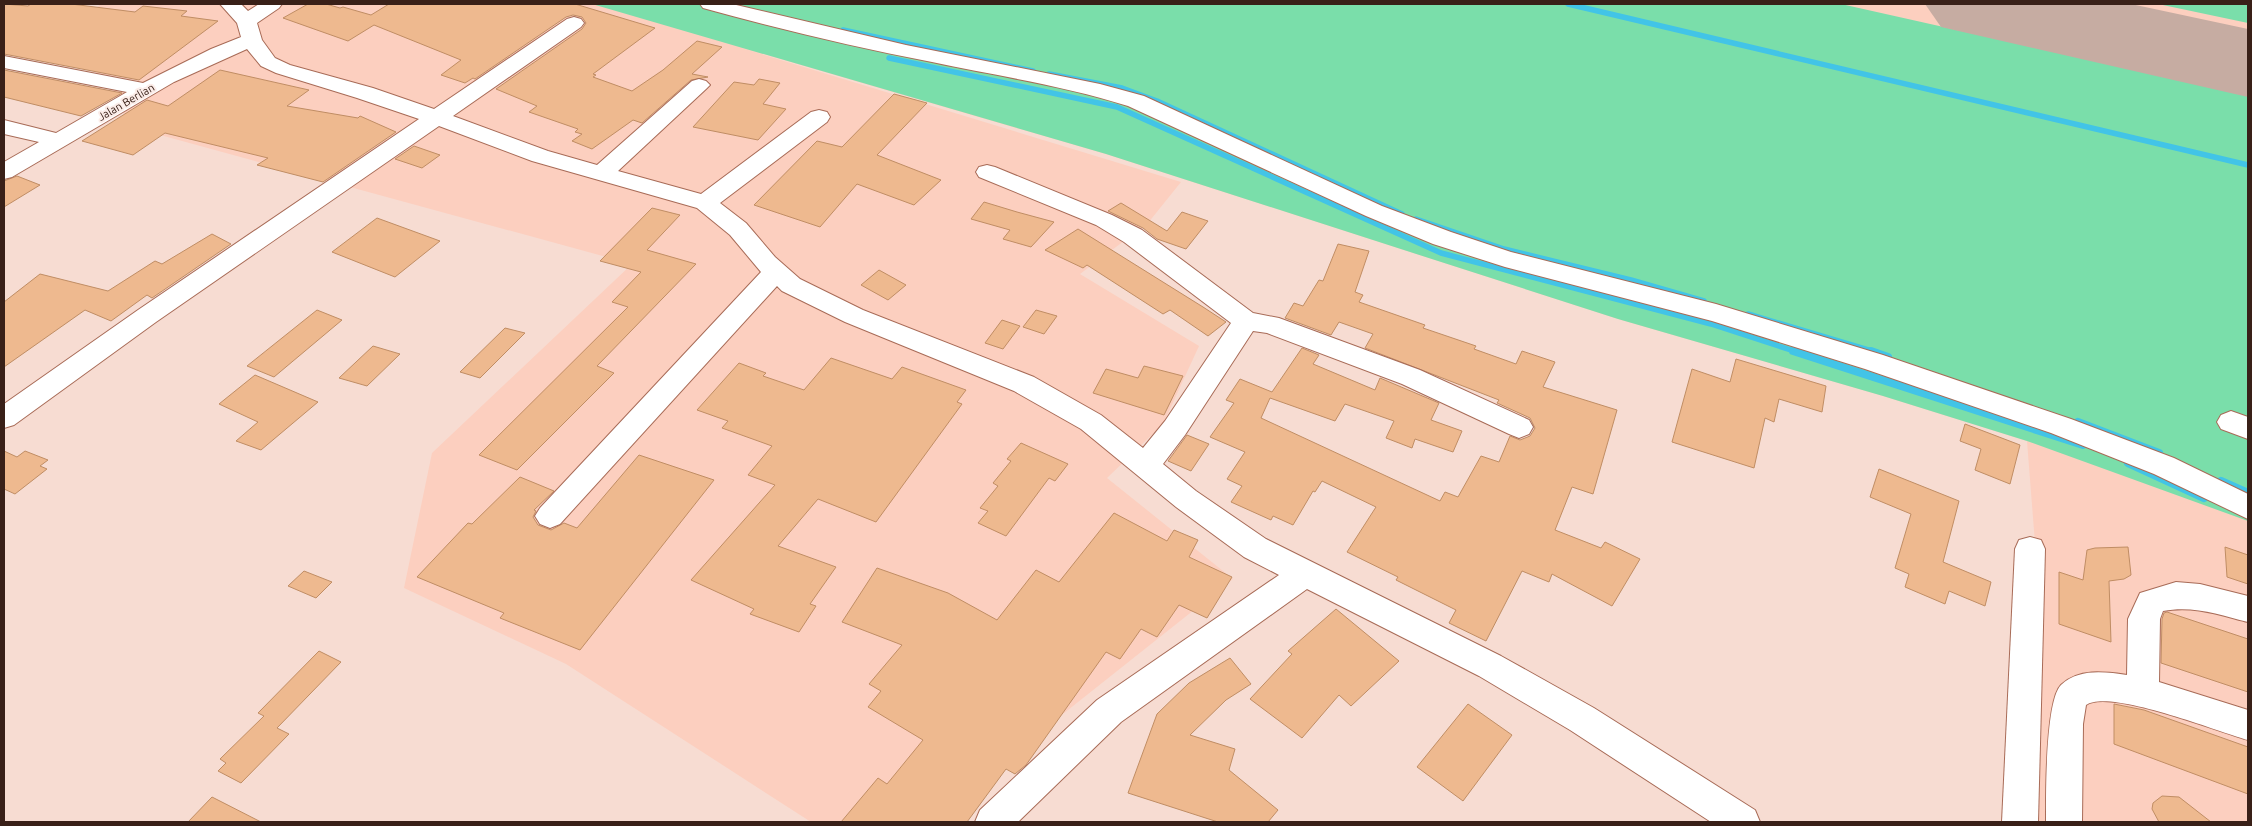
<svg xmlns="http://www.w3.org/2000/svg" width="2252" height="826" viewBox="0 0 2252 826" font-family="Ubuntu,sans-serif">
  <style>
    .built { fill: #fccfbf }
    .green { fill: #7adeaa }
    .lines { fill: none; stroke-linecap: round; stroke-linejoin: round }
    .stream-far1 { stroke: #42c4e7; stroke-width: 5.5 }
    .stream { stroke: #42c4e7; stroke-width: 8 }
    .runway { fill: #c6aca2; fill-rule: evenodd }
    .building { fill: #eeb98f; stroke: #c08d64 }
    .minor-casing { stroke: #a86b57; stroke-width: 2 }
    .minor { fill: #fff; fill-rule: evenodd }
    .labels { text-anchor: middle; dominant-baseline: central; stroke-width: 4; stroke-linejoin: round; paint-order: stroke }
    .far-street-label { font-size: 11px; fill: #392018; stroke: #fbece8 }
  </style>
  <rect width="100%" height="100%" fill="#f7dcd2"/>
  <!-- built -->
  <path class="built" d="M101 4H2248V822H2033L2040 607 2027 441 1883 396 1618 319 1106 154 735 46 1181 182 1148 223 1080 274 1199 346 1163 424 1107 478 1233 579 927 822H811L566 664 404 588 432 453 632 264 131 127 112 92 89 65 66 32Z"/>
  <!-- green -->
  <g class="green">
    <path d="M592 4H1841L2248 95V521L2027 441 1883 396 1618 319 1106 154Z"/>
    <path d="M2158 4H2248V23Z"/>
  </g>
  <g class="lines">
    <!-- stream-far1 -->
    <g class="stream-far1">
      <path d="M1568 4 2248 165"/>
      <path d="M843 30 1033 71"/>
      <path d="M889 58 1117 107 1441 253 1711 324 1797 352"/>
      <path d="M1049 74 1122 88 1157 101 1402 214"/>
      <path d="M1416 219 1504 249 1631 280 1704 301"/>
      <path d="M1748 314 1875 352"/>
    </g>
    <!-- stream -->
    <g class="stream">
      <path d="M1793 351 2083 445"/>
      <path d="M1871 351 1888 357"/>
      <path d="M2078 422 2159 453"/>
      <path d="M2128 463 2204 498"/>
      <path d="M2221 481 2248 493"/>
    </g>
    <!-- runway -->
    <path class="runway" d="M1925 4H2131L2248 29V97L1941 27Z"/>
  </g>
  <!-- building -->
  <g class="building">
    <path d="M4 4 28 6 31 4H71L135 12 143 6 187 11 181 16 218 21 139 80 4 54Z"/>
    <path d="M308 4H326L340 8 343 7 371 15 389 4H575L655 28 593 74 596 75 593 77 632 91 663 70 697 41 722 47 692 74 708 77 691 80 642 123 633 120 592 149 572 141 582 134 575 132 578 129 529 112 537 106 496 89 582 29 586 23 582 17 573 15 566 17 475 79 473 78 465 83 441 75 461 60 374 25 348 41 283 18Z"/>
    <path d="M4 70 122 93 81 116 4 97Z"/>
    <path d="M220 70 309 90 287 106 358 118 360 116 396 132 323 182 257 165 268 158 165 133 133 155 82 141 147 100 168 106Z"/>
    <path d="M759 79 780 83 763 104 786 109 758 140 693 127 734 82 754 85Z"/>
    <path d="M894 94 927 103 877 155 941 180 914 205 857 184 820 227 754 205 817 141 842 147Z"/>
    <path d="M414 146 440 155 422 168 395 159Z"/>
    <path d="M17 176 40 185 4 207V181Z"/>
    <path d="M984 202 1017 212 1054 222 1031 247 1003 239 1010 230 971 219Z"/>
    <path d="M1121 203 1167 231 1182 212 1208 221 1186 249 1157 239 1143 228 1108 211Z"/>
    <path d="M652 208 680 215 647 250 696 264 597 366 614 373 517 470 479 455 628 307 612 302 641 272 600 261Z"/>
    <path d="M377 218 440 241 395 277 332 252Z"/>
    <path d="M1078 229 1203 307 1226 322 1208 336 1170 310 1163 314 1087 265 1083 268 1045 250Z"/>
    <path d="M212 234 231 244 152 298 147 295 111 321 85 310 4 367V302L40 274 108 291 155 261 162 264Z"/>
    <path d="M1338 244 1369 251 1355 292 1363 295 1359 302 1425 325 1423 328 1476 346 1474 349 1516 364 1522 351 1555 362 1543 387 1617 410 1593 494 1572 487 1555 530 1601 548 1605 542 1640 559 1612 606 1552 574 1549 582 1522 571 1486 641 1449 623 1456 610 1396 580 1398 577 1347 552 1376 507 1322 481 1315 492 1313 491 1293 525 1273 516 1271 520 1231 502 1242 486 1227 479 1245 452 1210 437 1234 403 1226 400 1240 379 1272 392 1302 348 1319 355 1313 364 1375 390 1380 378 1439 403 1431 420 1462 431 1453 452 1415 439 1412 448 1386 438 1394 421 1345 404 1335 421 1270 398 1261 418 1440 501 1445 492 1458 497 1481 456 1499 462 1510 436 1520 440 1530 436 1535 428 1530 418 1497 403 1499 400 1365 348 1373 334 1339 322 1331 335 1285 318 1294 303 1303 306 1319 280 1323 281Z"/>
    <path d="M879 270 906 285 888 300 861 285Z"/>
    <path d="M317 310 342 320 274 377 247 366Z"/>
    <path d="M1036 310 1057 316 1044 334 1023 327Z"/>
    <path d="M1002 320 1020 326 1003 349 985 343Z"/>
    <path d="M505 328 525 333 480 378 460 372Z"/>
    <path d="M373 346 400 354 367 386 339 378Z"/>
    <path d="M831 358 892 379 902 367 966 390 957 402 962 404 876 522 818 499 778 546 836 567 810 604 816 606 799 632 750 614 754 609 691 580 775 485 748 475 772 446 722 428 728 421 697 410 739 363 766 373 763 376 804 390Z"/>
    <path d="M1736 359 1826 386 1822 412 1779 399 1774 422 1765 418 1754 468 1672 442 1692 369 1730 382Z"/>
    <path d="M1144 366 1183 376 1164 415 1093 393 1106 369 1138 378Z"/>
    <path d="M255 375 318 402 261 450 236 441 258 422 219 404Z"/>
    <path d="M1965 424 2020 445 2010 484 1975 470 1981 449 1960 441Z"/>
    <path d="M1187 435 1209 444 1191 471 1168 461Z"/>
    <path d="M1021 443 1068 464 1055 481 1049 478 1006 536 978 523 988 511 980 508 998 486 993 483 1011 461 1007 459Z"/>
    <path d="M4 451 17 457 25 451 48 460 40 466 47 469 15 494 4 489Z"/>
    <path d="M639 455 714 480 580 650 500 618 504 613 417 577 468 523 472 524 520 477 554 491 534 510 536 511 533 517 538 525 551 530 564 523 577 528Z"/>
    <path d="M1879 469 1959 501 1943 562 1991 582 1985 606 1949 591 1945 604 1905 587 1909 574 1895 568 1911 514 1870 497Z"/>
    <path d="M1114 513 1167 541 1174 530 1198 540 1189 557 1232 577 1207 618 1179 605 1157 637 1141 629 1120 659 1106 652 1026 765 1015 774 1006 769 967 822H841L878 778 887 784 923 740 868 707 881 691 869 684 902 645 842 622 877 568 948 593 997 620 1036 570 1059 582Z"/>
    <path d="M2128 547 2131 575 2124 579 2109 581 2111 642 2059 624V572L2083 580 2087 550 2095 548Z"/>
    <path d="M2225 547 2248 555V584L2227 577Z"/>
    <path d="M304 571 332 582 316 598 288 586Z"/>
    <path d="M1336 609 1399 661 1351 706 1339 695 1302 738 1250 699 1292 654 1288 651Z"/>
    <path d="M2167 612 2248 639V692L2161 663 2162 619 2164 613Z"/>
    <path d="M319 651 341 662 277 728 289 734 241 783 218 771 226 763 220 759 264 716 258 713Z"/>
    <path d="M1230 658 1251 684 1226 700 1190 735 1235 749 1229 770 1278 810 1268 822H1218L1128 793 1157 714 1189 683Z"/>
    <path d="M1468 704 1512 735 1463 801 1417 767Z"/>
    <path d="M2114 704 2144 710 2248 747V794L2114 744Z"/>
    <path d="M2162 796 2179 797 2211 822H2159L2152 809 2153 803Z"/>
    <path d="M212 797 261 822H188Z"/>
  </g>
  <g class="lines">
    <!-- minor casing -->
    <g class="minor-casing">
      <g id="minor">
        <path d="M220 4H241L248 11 259 4H282L279 8 257 23 262 40 275 58 290 65 373 88 434 109 567 19 574 17 581 19 584 23 581 27 453 116 548 151 597 165 692 81 699 79 706 81 710 85 706 89 618 171 701 194 811 112 819 110 827 112 830 117 827 122 720 203 746 223 775 257 800 279 863 310 1034 377 1101 415 1143 448 1165 421 1231 323 1124 242 1096 225 979 177 976 172 979 167 987 165 995 167 1112 215 1142 230 1253 313 1279 318 1420 370 1529 420 1533 427 1529 434 1519 438 1509 434 1402 384 1267 333 1253 331 1185 435 1163 464 1196 491 1266 539 1501 656 1594 708 1755 810 1760 822H1711L1570 730 1479 676 1307 589 1121 722 1018 822H975L980 810 1097 700 1279 575 1244 557 1176 507 1081 429 1014 391 845 322 782 291 777 286 560 524 550 528 540 524 535 516 540 508 761 272 730 235 697 208 532 161 439 126 156 322 14 425 4 428V404L138 310 419 119 357 98 276 73 261 66 247 49 174 82 12 177 4 179V162L39 142 4 134V120L56 133 127 92 4 68V56L143 83 211 49 241 37 237 23Z"/>
        <path d="M700 4H732L906 45 1100 84 1144 96 1382 206 1451 232 1511 252 1716 304 1883 355 2071 419 2174 458 2248 494V519L2154 474 2051 433 1865 369 1712 321 1505 267 1433 244 1366 216 1128 106C1065 86 998 76 932 62 855 47 779 29 703 8Z"/>
        <path d="M2231 411 2248 417V439L2221 429 2217 422 2221 415Z"/>
        <path d="M2030 537 2041 540 2045 549 2038 822H2002L2015 549 2019 540Z"/>
        <path d="M2176 582 2200 584 2248 596V622C2220 615 2193 605 2163 611L2160 619 2159 682 2248 710V740C2219 732 2109 688 2086 705L2083 724 2082 822H2046C2046 797 2045 701 2061 685 2079 668 2105 672 2127 675L2128 619 2140 593Z"/>
      </g>
    </g>
    <!-- minor -->
    <use href="#minor" class="minor"/>
  </g>
  <g class="labels">
    <!-- far-street labels -->
    <g class="far-street-label">
      <text transform="translate(126 102) rotate(-30)">Jalan Berlian</text>
    </g>
  </g>
  <!-- border -->
  <rect width="2252" height="826" fill="none" stroke="#392018" stroke-width="10"/>
</svg>
